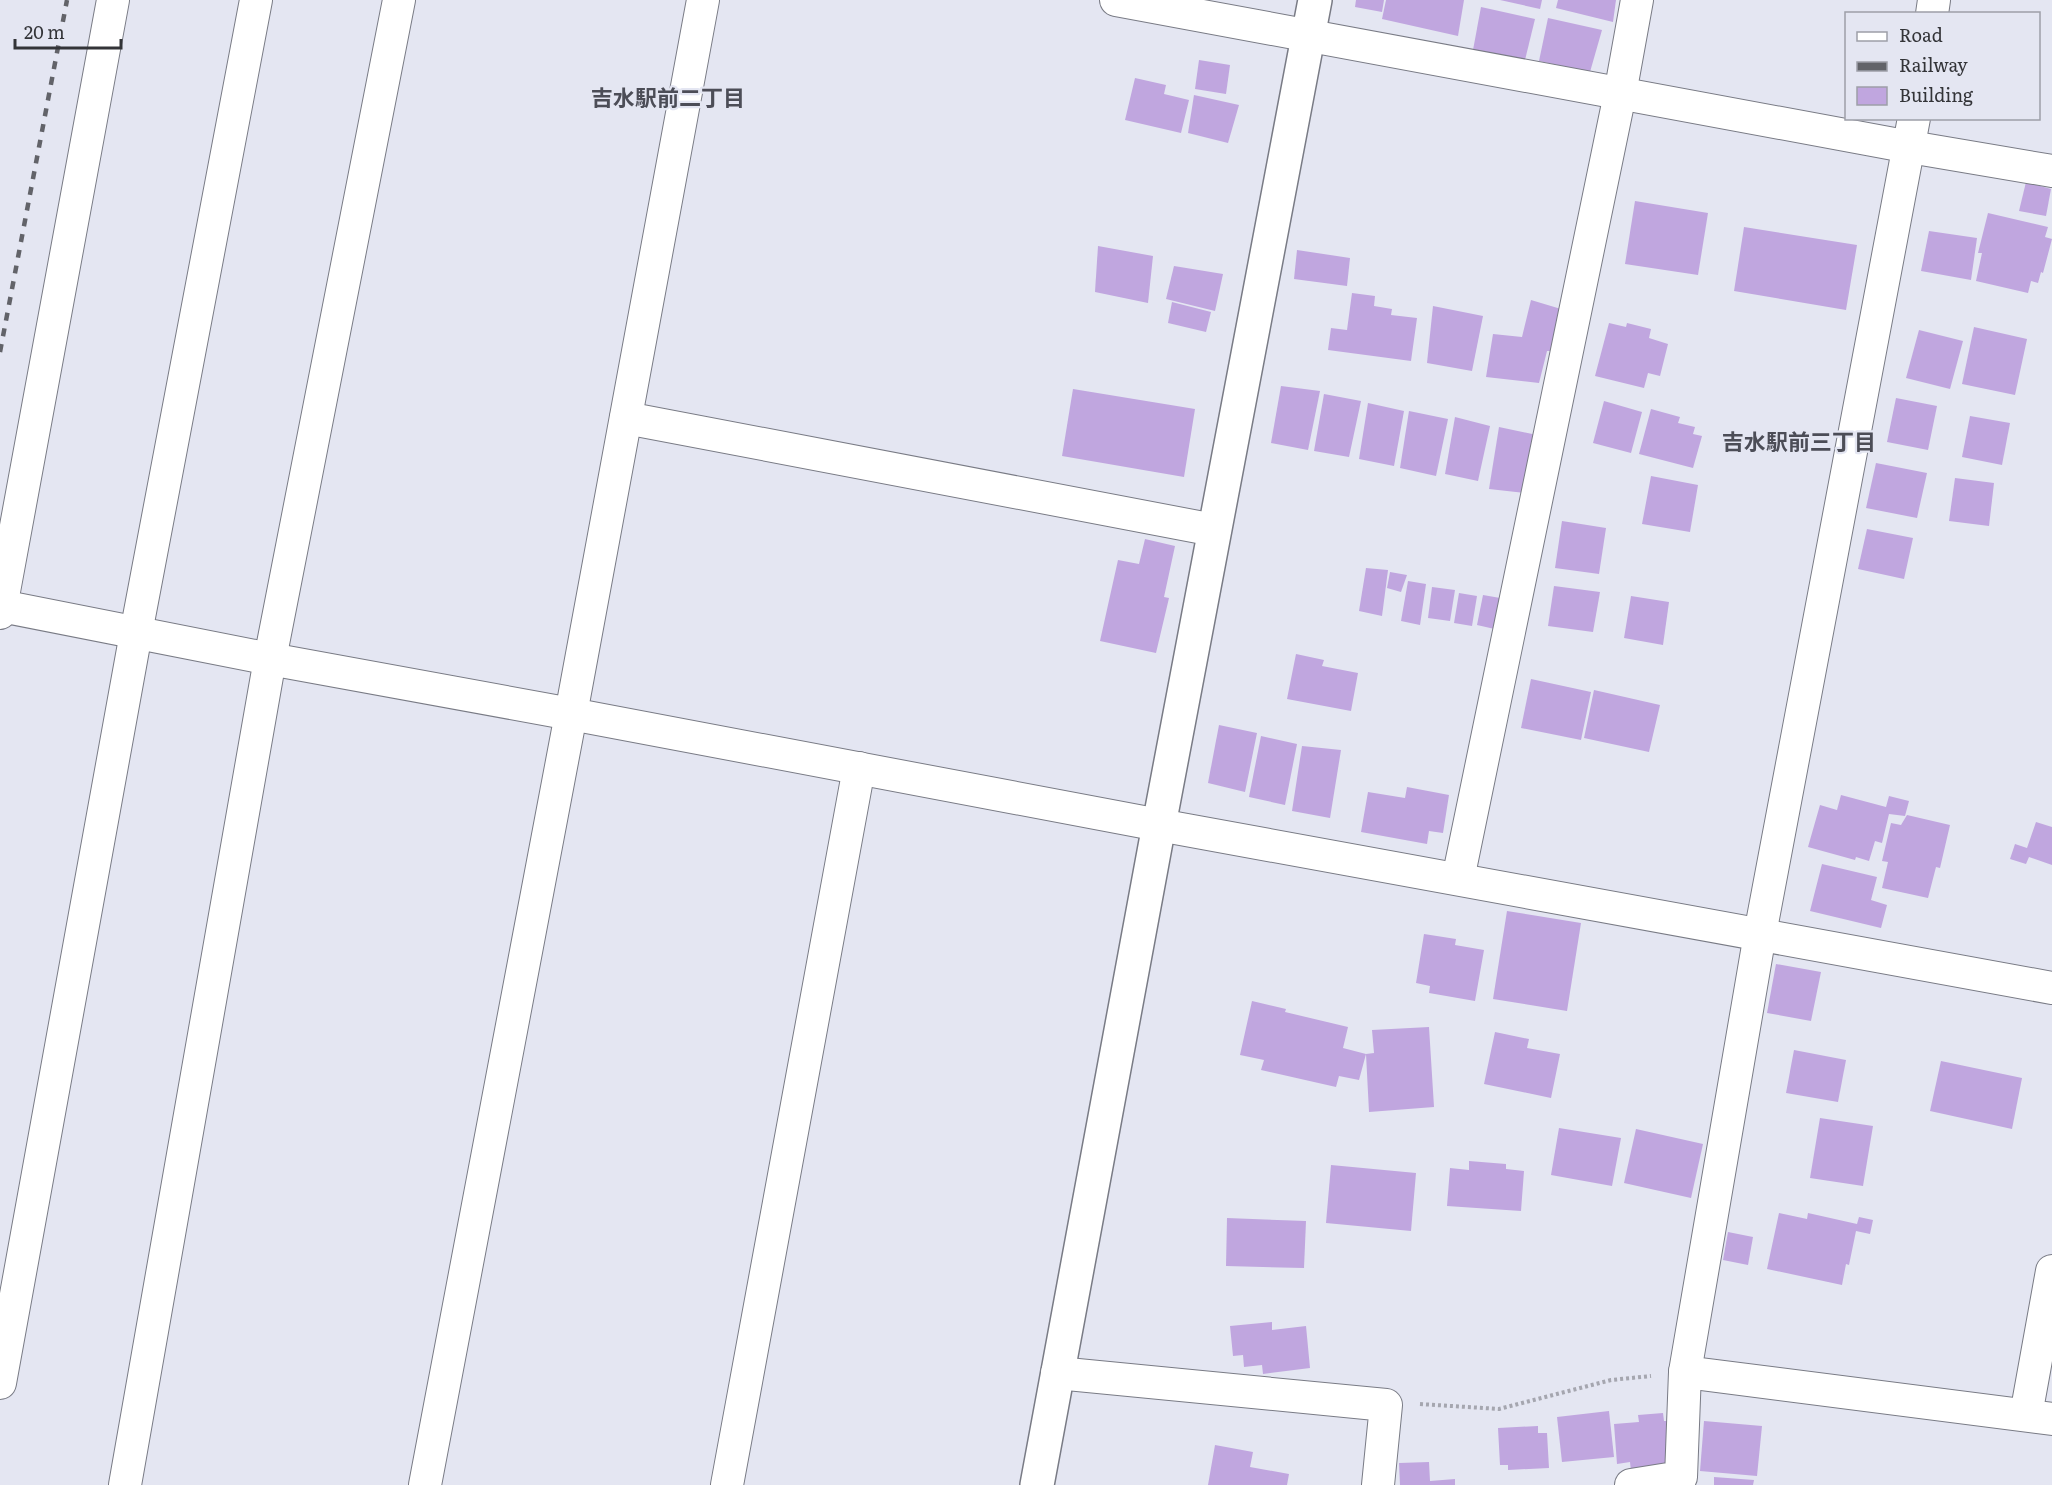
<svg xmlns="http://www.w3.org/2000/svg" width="2052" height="1485" viewBox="0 0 2052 1485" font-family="Literata,'Noto Sans JP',serif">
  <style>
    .building { fill: #c0a6df }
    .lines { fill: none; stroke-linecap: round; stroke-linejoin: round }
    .minor-casing { stroke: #797b85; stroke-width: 34 }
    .tertiary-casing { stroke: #797b85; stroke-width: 36 }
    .path { stroke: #a5a6af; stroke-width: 4; stroke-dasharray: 3 3; stroke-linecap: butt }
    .minor { stroke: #fff; stroke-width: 32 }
    .tertiary { stroke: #fff; stroke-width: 33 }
    .rail { stroke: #626369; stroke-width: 4.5; stroke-dasharray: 8 8; stroke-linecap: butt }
    .labels { text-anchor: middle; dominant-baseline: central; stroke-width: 4.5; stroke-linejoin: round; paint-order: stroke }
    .neighbourhood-label { font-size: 22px; font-weight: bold; fill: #4c4d57; stroke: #e4e6f2 }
  </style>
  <rect width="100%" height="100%" fill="#e4e6f2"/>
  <!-- building -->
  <g class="building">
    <path d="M1356 0H1384L1382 12 1355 7Z"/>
    <path d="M1386 0H1464L1458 36 1382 19Z"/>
    <path d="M1500 0H1542L1540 9Z"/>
    <path d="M1558 0H1616L1613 22 1556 8Z"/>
    <path d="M1481 7 1535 19 1525 60 1473 50Z"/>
    <path d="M1548 18 1602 30 1590 72 1539 61Z"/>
    <path d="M1199 60 1230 65 1226 94 1195 89Z"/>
    <path d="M1135 78 1166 85 1164 94 1189 100 1181 133 1125 120Z"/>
    <path d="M1194 95 1239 105 1228 143 1188 133Z"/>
    <path d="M2026 182 2051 189 2046 216 2019 211Z"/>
    <path d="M1635 201 1708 213 1698 275 1625 264Z"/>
    <path d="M1988 213 2048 227 2045 237 2052 239 2043 273 2041 272 2038 283 2031 281 2028 293 1976 281 1982 253H1978Z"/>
    <path d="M1744 227 1857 245 1846 310 1734 291Z"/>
    <path d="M1929 231 1977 238 1971 280 1921 271Z"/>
    <path d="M1098 246 1153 256 1148 303 1095 292Z"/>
    <path d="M1297 250 1350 258 1347 286 1294 279Z"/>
    <path d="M1174 266 1223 274 1215 311 1166 299Z"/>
    <path d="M1352 293 1375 296 1374 306 1392 309 1391 315 1417 318 1411 361 1328 350 1331 328 1347 330Z"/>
    <path d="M1531 300 1561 309 1555 351H1547L1539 383 1486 377 1493 334 1522 337Z"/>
    <path d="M1172 302 1211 312 1206 332 1168 323Z"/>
    <path d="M1433 306 1483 316 1472 371 1427 363Z"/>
    <path d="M1609 323 1626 327 1627 323 1651 329 1649 338 1668 344 1660 376 1648 373 1644 388 1595 376Z"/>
    <path d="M1974 327 2027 339 2015 395 1962 384Z"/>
    <path d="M1919 330 1963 341 1950 389 1906 378Z"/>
    <path d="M1281 386 1320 391 1308 450 1271 443Z"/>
    <path d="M1073 389 1195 409 1184 477 1062 456Z"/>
    <path d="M1324 394 1361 401 1349 457 1314 451Z"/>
    <path d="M1896 398 1937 406 1928 450 1887 442Z"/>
    <path d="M1604 401 1642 412 1631 453 1593 443Z"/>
    <path d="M1368 403 1404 411 1394 466 1359 459Z"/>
    <path d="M1651 409 1680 417 1678 423 1695 427 1693 434 1702 436 1693 468 1639 454Z"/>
    <path d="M1409 411 1448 419 1436 476 1400 468Z"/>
    <path d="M1970 416 2010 423 2002 465 1962 457Z"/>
    <path d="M1455 417 1490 426 1478 481 1445 474Z"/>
    <path d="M1499 427 1537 435 1525 493 1489 489Z"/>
    <path d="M1876 463 1927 473 1917 518 1866 508Z"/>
    <path d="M1651 476 1698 485 1690 532 1642 524Z"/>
    <path d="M1955 478 1994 483 1989 526 1949 521Z"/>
    <path d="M1562 521 1606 528 1599 574 1555 568Z"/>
    <path d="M1867 529 1913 538 1904 579 1858 569Z"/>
    <path d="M1145 539 1175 546 1164 597 1169 598 1156 653 1100 641 1118 560 1139 564Z"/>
    <path d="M1366 568 1388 570 1382 616 1359 611Z"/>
    <path d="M1390 572 1407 575 1401 592 1387 588Z"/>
    <path d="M1408 581 1426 584 1420 625 1401 621Z"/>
    <path d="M1554 586 1600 592 1593 632 1548 626Z"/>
    <path d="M1432 587 1455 590 1450 621 1428 618Z"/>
    <path d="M1459 593 1477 596 1472 626 1454 623Z"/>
    <path d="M1483 595 1506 599 1499 630 1477 625Z"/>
    <path d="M1631 596 1669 602 1663 645 1624 638Z"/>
    <path d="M1296 654 1324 660 1322 666 1358 673 1351 711 1287 699Z"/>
    <path d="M1531 679 1591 692 1581 740 1521 728Z"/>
    <path d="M1594 690 1660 705 1649 752 1584 738Z"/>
    <path d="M1219 725 1257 733 1245 792 1208 783Z"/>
    <path d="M1261 736 1297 744 1285 805 1249 797Z"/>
    <path d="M1302 746 1341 750 1330 818 1292 811Z"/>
    <path d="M1407 787 1449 795 1443 833 1429 831 1427 844 1361 832 1368 792 1405 798Z"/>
    <path d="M1841 795 1886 807 1889 796 1909 801 1905 816 1889 814 1882 843 1875 841 1869 861 1856 857 1855 860 1808 847 1820 805 1837 810Z"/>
    <path d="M1907 815 1950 825 1940 868 1936 867 1928 898 1882 888 1888 862 1882 861 1891 823 1901 825Z"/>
    <path d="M2036 822 2052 827V865L2029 857 2026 864 2010 859 2015 844 2027 848Z"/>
    <path d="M1822 864 1877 877 1871 900 1887 905 1881 928 1810 911Z"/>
    <path d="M1507 911 1581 923 1567 1011 1493 999Z"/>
    <path d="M1424 934 1456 939 1455 945 1484 950 1475 1001 1429 993 1430 986 1416 983Z"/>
    <path d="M1776 964 1821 972 1811 1021 1767 1013Z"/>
    <path d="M1252 1001 1286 1009 1285 1012 1348 1027 1343 1048 1366 1054 1359 1080 1339 1076 1336 1087 1261 1070 1264 1060 1240 1055Z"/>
    <path d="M1429 1027 1434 1107 1369 1112 1366 1054 1374 1053 1372 1030Z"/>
    <path d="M1495 1032 1529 1039 1527 1048 1560 1054 1551 1098 1484 1084Z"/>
    <path d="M1794 1050 1846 1060 1838 1102 1786 1093Z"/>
    <path d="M1941 1061 2022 1078 2012 1129 1930 1111Z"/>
    <path d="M1820 1118 1873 1126 1863 1186 1810 1178Z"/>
    <path d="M1559 1128 1621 1138 1612 1186 1551 1175Z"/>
    <path d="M1636 1129 1703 1144 1691 1198 1624 1183Z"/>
    <path d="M1469 1161 1506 1164V1169L1524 1171 1521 1211 1447 1206 1450 1168 1469 1170Z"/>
    <path d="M1331 1165 1416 1173 1411 1231 1326 1223Z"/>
    <path d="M1779 1213 1807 1219 1808 1213 1857 1224 1859 1217 1873 1220 1870 1234 1856 1231 1849 1265 1846 1264 1842 1285 1767 1269Z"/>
    <path d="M1227 1218 1306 1221 1304 1268 1226 1266Z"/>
    <path d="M1728 1232 1753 1237 1748 1265 1723 1260Z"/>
    <path d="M1272 1322V1330L1306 1326 1310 1368 1263 1374 1262 1365 1244 1367 1243 1355 1233 1356 1230 1326Z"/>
    <path d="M1609 1411 1614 1457 1562 1462 1557 1417Z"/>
    <path d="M1663 1413 1664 1421H1673L1675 1467 1631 1471 1630 1462 1617 1464 1614 1424 1639 1422 1638 1415Z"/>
    <path d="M1704 1421 1762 1426 1757 1476 1700 1471Z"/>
    <path d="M1538 1426V1433H1547L1549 1468 1508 1470V1465H1500L1498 1428Z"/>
    <path d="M1215 1445 1253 1452 1250 1467 1289 1474 1287 1485H1208Z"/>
    <path d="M1429 1462 1430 1481 1455 1479V1485H1400L1399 1463Z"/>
    <path d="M1714 1477 1754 1480 1753 1485H1714Z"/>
  </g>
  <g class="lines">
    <!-- minor casing -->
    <g class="minor-casing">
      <g id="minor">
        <path d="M1116 0 1910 147 2052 171"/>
        <path d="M1932 14 1934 0"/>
        <path d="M626 418 1214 530"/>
        <path d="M1 606 270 659 571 714 1159 825 2052 988"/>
        <path d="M0 613 113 0"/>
        <path d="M1458 879 1620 94 1637 0"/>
        <path d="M1685 1372 2052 1419"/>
        <path d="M1057 1373 1386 1405 1378 1485"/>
        <path d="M0 1383 136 633 256 0"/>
        <path d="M2026 1415 2052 1271"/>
        <path d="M125 1485 270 659 399 0"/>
        <path d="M425 1485 571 714 703 0"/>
        <path d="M727 1485 859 768"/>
        <path d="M1631 1485 1681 1477 1685 1372 1760 934 1914 118"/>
      </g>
    </g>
    <!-- tertiary casing -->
    <g class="tertiary-casing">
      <path id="tertiary" d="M1037 1485 1159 825 1315 0"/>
    </g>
    <!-- path -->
    <path class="path" d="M1420 1404 1499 1409 1611 1380 1651 1376"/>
    <!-- minor -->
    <use href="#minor" class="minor"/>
    <!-- tertiary -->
    <use href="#tertiary" class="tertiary"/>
    <!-- rail -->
    <path class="rail" d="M0 352 67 0"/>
  </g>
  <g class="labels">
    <!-- neighbourhood labels -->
    <g class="neighbourhood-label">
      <text x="668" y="96">吉水駅前二丁目</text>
      <text x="1799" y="440">吉水駅前三丁目</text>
    </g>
  </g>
  <!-- legend -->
  <rect x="1845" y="12" width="195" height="108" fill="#e4e6f2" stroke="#9d9fa8" stroke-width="1.5"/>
  <rect x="1857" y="32" width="30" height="9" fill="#ffffff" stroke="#9d9fa8" stroke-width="1.5"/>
  <text x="1899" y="42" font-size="18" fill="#333438">Road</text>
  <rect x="1857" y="62" width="30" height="9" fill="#626369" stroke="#9d9fa8" stroke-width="1.5"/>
  <text x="1899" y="72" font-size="18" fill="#333438">Railway</text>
  <rect x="1857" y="87" width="30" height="18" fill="#c0a6df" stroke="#9d9fa8" stroke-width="1.5"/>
  <text x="1899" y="102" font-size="18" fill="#333438">Building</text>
  <!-- scale -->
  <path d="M15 39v9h106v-9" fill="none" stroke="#333438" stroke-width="3"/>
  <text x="24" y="39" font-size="18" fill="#333438" stroke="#e4e6f2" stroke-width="4.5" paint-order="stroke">20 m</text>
</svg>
